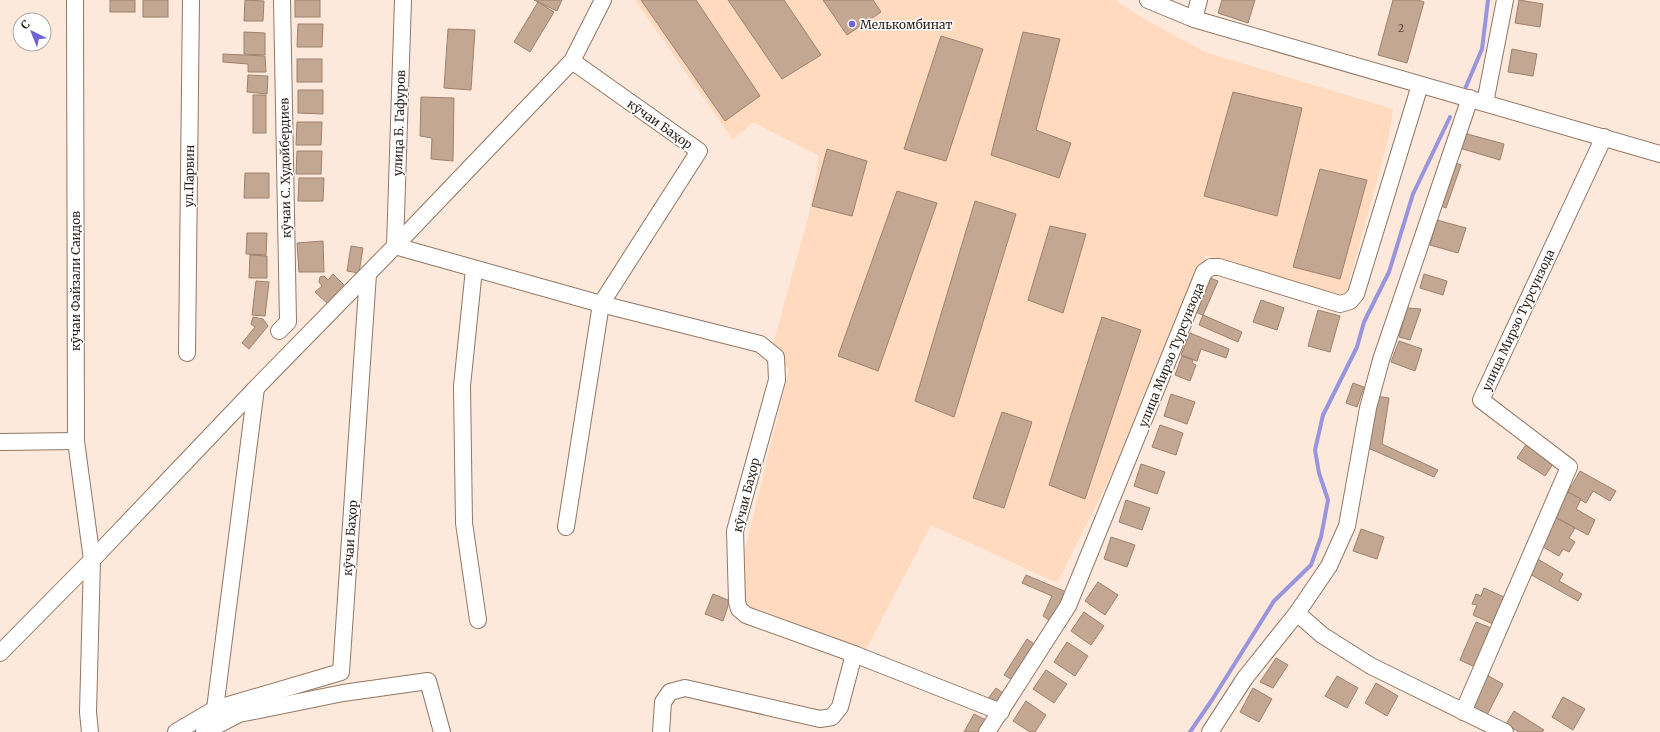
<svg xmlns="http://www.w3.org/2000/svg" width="1660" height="732" viewBox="0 0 1660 732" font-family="Merriweather,serif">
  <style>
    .built { fill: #ffdabf }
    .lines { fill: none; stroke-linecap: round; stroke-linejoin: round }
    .stream { stroke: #9895dd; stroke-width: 4 }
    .building { fill: #c4a792; stroke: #9d816d }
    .street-casing { stroke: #927763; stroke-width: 18 }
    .street { stroke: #fff; stroke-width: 16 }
    .poi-dot { fill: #7161db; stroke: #fff; stroke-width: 1.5 }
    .labels { text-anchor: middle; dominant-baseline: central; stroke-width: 3; stroke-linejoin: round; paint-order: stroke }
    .number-label { font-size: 10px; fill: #504136 }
    .poi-label { font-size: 12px; fill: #2a1f17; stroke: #fff; text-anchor: start }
    .street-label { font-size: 12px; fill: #2a1f17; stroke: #fff }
  </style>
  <rect width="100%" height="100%" fill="#fce9dc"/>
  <!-- built -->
  <path class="built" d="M635 0H1115L1144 19 1205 52 1393 109 1388 140 1345 297 1206 255 1120 458 1057 583 931 525 864 653 745 606 743 558 789 369 771 352 809 214 819 156 753 122 733 140Z"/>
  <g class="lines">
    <!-- stream -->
    <g class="stream">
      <path d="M1465 89 1482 49 1488 0"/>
      <path d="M1190 732 1212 700 1274 601 1311 565 1321 537 1328 500 1319 473 1315 450 1323 415 1357 347 1364 322 1389 272 1413 194 1450 117"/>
    </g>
  </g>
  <!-- building -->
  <g class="building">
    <rect x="110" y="0" width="25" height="12"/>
    <rect x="143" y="0" width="25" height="17"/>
    <path d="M245 0 264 1 263 21H244Z"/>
    <rect x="295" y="0" width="25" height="17"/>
    <path d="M534 0H562L557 11Z"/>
    <path d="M641 0H696L760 96 725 121Z"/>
    <path d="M728 0H784L821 55 782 79Z"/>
    <path d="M823 0H873L881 12 847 35Z"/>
    <path d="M1222 0H1255L1248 23 1218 13Z"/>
    <path d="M1393 0H1418L1424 2 1407 63 1378 55Z"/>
    <path d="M1519 0 1543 4 1540 27 1515 23Z"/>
    <path d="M538 2 554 12 530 52 514 42Z"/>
    <path d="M298 24H323L322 47H297Z"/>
    <path d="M448 29 475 30 471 90 444 88Z"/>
    <path d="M244 32 265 33V55L244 54Z"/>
    <path d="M1023 32 1060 39 1036 130 1071 143 1059 178 991 155Z"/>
    <path d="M941 36 983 49 946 161 904 149Z"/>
    <path d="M1512 49 1537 54 1533 76 1508 72Z"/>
    <path d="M223 54 265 56 266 72H248V64L223 62Z"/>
    <rect x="297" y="59" width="25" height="23"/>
    <path d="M248 75 268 76 267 94 247 92Z"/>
    <path d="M298 90H323V114L298 113Z"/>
    <path d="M1233 92 1302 108 1277 216 1204 196Z"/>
    <rect x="253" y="95" width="13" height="38"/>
    <path d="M421 97 454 98 453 161 431 159 432 138 420 136Z"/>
    <path d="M297 122H322L321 145H296Z"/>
    <path d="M1460 132 1504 144 1500 160 1456 147Z"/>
    <path d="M827 149 867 161 852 216 812 206Z"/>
    <path d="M297 151H322L321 174H296Z"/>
    <path d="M1451 161 1461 165 1446 208 1436 204Z"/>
    <path d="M1320 169 1367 180 1340 279 1293 267Z"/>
    <path d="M245 173H269V198H244Z"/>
    <path d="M299 178H324L323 201H298Z"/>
    <path d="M897 191 937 203 878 371 838 356Z"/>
    <path d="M975 201 1016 214 954 417 915 401Z"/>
    <path d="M1437 220 1466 228 1458 253 1430 245Z"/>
    <path d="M1050 226 1086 234 1063 313 1028 300Z"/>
    <path d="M247 233H267L266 255 246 254Z"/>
    <path d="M323 241 324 272H299L297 243Z"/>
    <path d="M351 246 363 248 359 273 347 271Z"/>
    <path d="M250 255 267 256V278H249Z"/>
    <path d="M333 274 347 288 330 306 315 292 322 286 319 282 320 277 324 276 328 280Z"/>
    <path d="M1424 274 1447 281 1443 295 1420 288Z"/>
    <path d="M1210 278 1218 281 1203 315 1195 312Z"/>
    <path d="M256 281 269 282 265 316 252 315Z"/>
    <path d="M1261 300 1284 308 1277 330 1253 322Z"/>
    <path d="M1407 308 1421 309 1410 340 1399 337Z"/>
    <path d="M1318 310 1340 316 1330 352 1308 346Z"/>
    <path d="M1203 315 1242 332 1238 342 1199 325Z"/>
    <path d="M253 317 263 319 268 326 249 349 242 343 255 327 251 324Z"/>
    <path d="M1102 317 1141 330 1085 499 1049 485Z"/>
    <path d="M1190 333 1229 349 1226 358 1201 349 1197 361 1181 355Z"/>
    <path d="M1399 341 1422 349 1415 371 1391 362Z"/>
    <path d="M1182 356 1193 360 1192 363 1196 365 1190 381 1175 375Z"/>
    <path d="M1353 383 1364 387 1357 407 1346 403Z"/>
    <path d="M1171 394 1195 402 1187 424 1164 416Z"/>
    <path d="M1376 396 1389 398 1382 444 1438 470 1434 477 1366 447Z"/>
    <path d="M1002 412 1032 422 1004 508 973 498Z"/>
    <path d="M1160 425 1183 433 1176 455 1152 447Z"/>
    <path d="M1527 443 1555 461 1545 476 1517 458Z"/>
    <path d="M1141 464 1165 472 1157 494 1134 486Z"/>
    <path d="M1580 471 1616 491 1610 501 1593 491 1586 503 1568 492Z"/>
    <path d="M1568 492 1581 499 1576 509 1595 520 1588 535 1553 516Z"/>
    <path d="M1126 500 1150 508 1142 530 1119 522Z"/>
    <path d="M1553 516 1575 528 1569 538 1575 542 1569 552 1563 549 1559 556 1538 544Z"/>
    <path d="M1361 529 1384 537 1377 559 1353 551Z"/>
    <path d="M1111 537 1135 545 1127 567 1104 559Z"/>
    <path d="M1536 558 1563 574 1559 581 1582 594 1578 601 1528 573Z"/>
    <path d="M1026 575 1071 594 1055 624 1043 616 1052 596 1022 583Z"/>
    <path d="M1098 582 1118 595 1105 615 1085 601Z"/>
    <path d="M1484 588 1504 597 1493 624 1473 615 1477 605 1472 604 1476 594 1481 596Z"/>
    <path d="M713 594 728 600V606L723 621 705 614Z"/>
    <path d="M1084 612 1104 626 1091 645 1071 631Z"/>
    <path d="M1476 622 1491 628 1475 667 1460 660Z"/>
    <path d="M1027 639 1040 648 1017 683 1004 675Z"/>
    <path d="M1067 642 1088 656 1075 676 1054 662Z"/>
    <path d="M1276 658 1288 665 1273 688 1260 682Z"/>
    <path d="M1046 670 1067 684 1054 703 1033 689Z"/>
    <path d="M1485 674 1503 684 1487 715 1469 705Z"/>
    <path d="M1337 676 1358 688 1347 708 1325 696Z"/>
    <path d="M1376 683 1398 696 1387 716 1365 703Z"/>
    <path d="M996 688 1007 696 998 708 987 700Z"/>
    <path d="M1253 688 1272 699 1259 722 1240 712Z"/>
    <path d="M1563 697 1585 709 1573 730 1552 717Z"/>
    <path d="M1026 701 1046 715 1035 732H1030L1013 721Z"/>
    <path d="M1514 711 1544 730 1542 732H1519L1506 724Z"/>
    <path d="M974 714 988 721 982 732H964Z"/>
  </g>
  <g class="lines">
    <!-- street casing -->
    <g class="street-casing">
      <g id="street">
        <path d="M75 0 76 441 92 560 88 712 90 732"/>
        <path d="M1148 0 1194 19 1660 154"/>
        <path d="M1194 19 1199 0"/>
        <path d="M1485 103 1505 0"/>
        <path d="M395 246 601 304 760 344 776 357 777 380 735 531 737 602 739 609 746 615 854 654 1001 712"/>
        <path d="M395 246 403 0"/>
        <path d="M474 269 462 386 464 523 478 620"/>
        <path d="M279 331 288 322 282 0"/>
        <path d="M187 353 191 0"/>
        <path d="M0 442 76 441"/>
        <path d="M566 527 601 304 699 151 572 61"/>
        <path d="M1297 613 1322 635 1371 666 1505 732"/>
        <path d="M0 653 92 560 256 388 395 246 572 61 603 0"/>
        <path d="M215 709 256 388"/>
        <path d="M1463 712 1569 467 1481 400 1604 137"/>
        <path d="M176 732 215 709 341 672 368 274"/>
        <path d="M204 732 239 714 343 693 428 681 442 732"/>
        <path d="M661 732 663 702 670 692 685 688 820 719 832 717 840 707 854 654"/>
        <path d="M987 732 1068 606 1204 272 1211 267H1219L1340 304 1350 301 1356 294 1420 85"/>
        <path d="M1210 732 1245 678 1297 613 1329 566 1347 526 1368 408 1381 360 1470 98"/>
      </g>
    </g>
    <!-- street -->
    <use href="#street" class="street"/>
  </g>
  <!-- markers -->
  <circle class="poi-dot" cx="852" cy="24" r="4"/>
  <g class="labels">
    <!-- number labels -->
    <g class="number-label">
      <text x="1401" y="28">2</text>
    </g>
    <!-- poi labels -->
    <g class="poi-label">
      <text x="860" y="24">Мелькомбинат</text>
    </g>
    <!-- street labels -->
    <g class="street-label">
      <text transform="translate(399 123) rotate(-88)">улица Б. Гафуров</text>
      <text transform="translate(660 124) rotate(35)">кӯчаи Баҳор</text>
      <text transform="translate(285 168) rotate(-91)">кӯчаи С. Худойбердиев</text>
      <text transform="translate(189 176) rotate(-89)">ул.Парвин</text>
      <text transform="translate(75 281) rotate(-90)">кӯчаи Файзали Саидов</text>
      <text transform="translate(1518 320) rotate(-65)">улица Мирзо Турсунзода</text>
      <text transform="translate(1171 355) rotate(-68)">улица Мирзо Турсунзода</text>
      <text transform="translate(746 495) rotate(-76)">кӯчаи Баҳор</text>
      <text transform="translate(350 538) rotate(-86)">кӯчаи Баҳор</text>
    </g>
  </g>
  <!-- north arrow -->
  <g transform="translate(32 32) rotate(317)"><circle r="19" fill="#ffffff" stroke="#aaa5a2"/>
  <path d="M0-3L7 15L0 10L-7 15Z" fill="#7161db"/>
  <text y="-6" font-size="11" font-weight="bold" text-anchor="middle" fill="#2a1f17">С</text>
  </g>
</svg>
